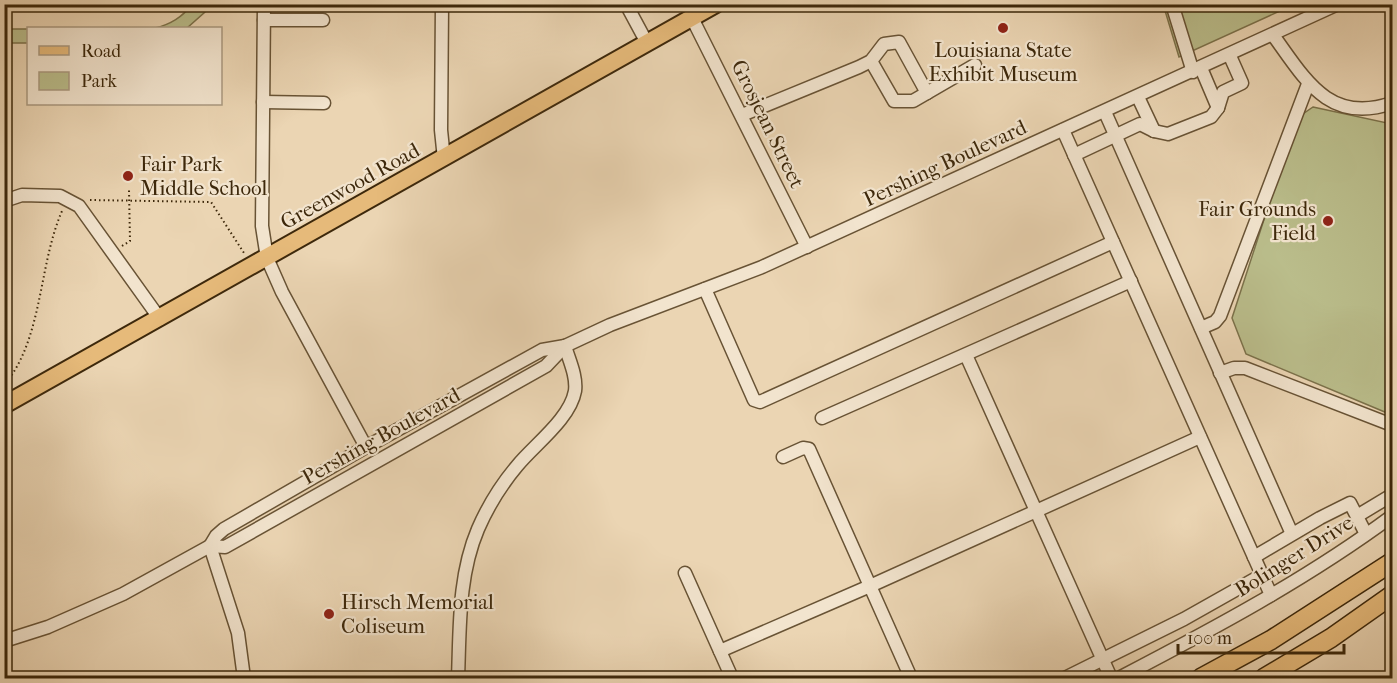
<svg xmlns="http://www.w3.org/2000/svg" width="1397" height="683" viewBox="0 0 1397 683" font-family="'IM FELL French Canon',serif">
  <style>
    .green { fill: #babd8b; stroke: #7c724b; stroke-width: 1.5 }
    .lines { fill: none; stroke-linecap: round; stroke-linejoin: round }
    .minor-casing { stroke: #685335; stroke-width: 15 }
    .major-casing { stroke: #3d280b; stroke-width: 20 }
    .highway-casing { stroke: #3d280b; stroke-width: 21 }
    .path { stroke: #3d280b; stroke-width: 2; stroke-dasharray: 1.5 3; stroke-linecap: butt }
    .minor { stroke: #f2e4ce; stroke-width: 12 }
    .major { stroke: #e6ba7a; stroke-width: 16 }
    .highway { stroke: #e6ba7a; stroke-width: 18 }
    .poi-dot { fill: #8f2418; stroke: #f2e4ce; stroke-width: 2 }
    .labels { text-anchor: middle; dominant-baseline: central; stroke-width: 4.5; stroke-linejoin: round; paint-order: stroke }
    .poi-label { font-size: 21px; fill: #3d280b; stroke: #f2e4ce; text-anchor: start }
    .street-label { font-size: 21px; fill: #3d280b; stroke: #f2e4ce }
  </style>
  <rect width="100%" height="100%" fill="#ebd5b3"/>
  <filter id="stains"><feTurbulence type="fractalNoise" baseFrequency=".00333" numOctaves="4"/><feColorMatrix values="0 0 0 0 .2 0 0 0 0 .09 0 0 0 0 .02 0 0 0 .5 -.17"/></filter>
  <radialGradient id="worn" r=".72"><stop offset=".6" stop-color="#630" stop-opacity="0"/><stop offset="1" stop-color="#630" stop-opacity=".3"/></radialGradient>
  <!-- green -->
  <g class="green">
    <path d="M162 4V10H4L5 4Z"/>
    <path d="M1163 4 1293 5 1179 57Z"/>
    <path d="M191 5H208L205 12 187 28H155C169 25 183 17 191 5Z"/>
    <rect x="5" y="29" width="23" height="14"/>
    <path d="M1313 107 1392 124V415L1246 354 1232 318 1297 118Z"/>
  </g>
  <g class="lines">
    <!-- minor casing -->
    <g class="minor-casing">
      <g id="minor">
        <path d="M264 4 262 226 267 258 282 292 366 447"/>
        <path d="M442 4 441 130 444 159"/>
        <path d="M626 4 647 43"/>
        <path d="M1172 4 1193 72"/>
        <path d="M692 18 807 247"/>
        <path d="M264 20H323"/>
        <path d="M1273 35C1305 79 1329 125 1392 103"/>
        <path d="M871 61 894 101H913L975 65"/>
        <path d="M1201 68 1218 108"/>
        <path d="M1138 97 1154 131"/>
        <path d="M263 102 324 103"/>
        <path d="M1105 112 1292 534"/>
        <path d="M742 115 859 67 871 61 884 44 899 42 927 93"/>
        <path d="M1063 130 1271 595"/>
        <path d="M1074 155 1140 124 1154 131 1168 134 1211 117 1218 108 1223 92 1242 83 1230 56"/>
        <path d="M4 201 22 195 60 196 79 206 160 319"/>
        <path d="M705 289 754 400 760 402 1113 242"/>
        <path d="M1201 328 1215 322 1220 316 1308 84"/>
        <path d="M966 355 1111 678"/>
        <path d="M1220 373 1234 368H1245L1392 425"/>
        <path d="M822 418 1131 281"/>
        <path d="M783 457 803 448 809 449 911 678"/>
        <path d="M1357 516 1392 495"/>
        <path d="M210 546 225 547 546 366 565 346"/>
        <path d="M210 546 238 633 244 678"/>
        <path d="M1254 557 1320 518 1350 503 1366 534"/>
        <path d="M685 573 732 678"/>
        <path d="M4 641 48 627 123 594 210 546 216 536 224 529 366 447 542 350 565 346 610 325 762 267 1338 4"/>
        <path d="M720 651 870 586 1200 437"/>
        <path d="M458 678C460 628 458 576 478 529 488 506 501 485 517 466 534 445 570 419 575 391 577 376 569 360 565 346"/>
        <path d="M1065 678 1184 619 1262 575"/>
        <path d="M1119 678C1213 629 1307 579 1392 516"/>
      </g>
    </g>
    <!-- major casing -->
    <g class="major-casing">
      <path id="major" d="M4 405 716 4"/>
    </g>
    <!-- highway casing -->
    <g class="highway-casing">
      <g id="highway">
        <path d="M1201 678 1271 640 1392 562"/>
        <path d="M1264 678 1331 638 1392 595"/>
      </g>
    </g>
    <!-- path -->
    <g class="path">
      <path d="M90 200 211 202 244 253"/>
      <path d="M7 212 9 239V377"/>
      <path d="M122 246 130 241 129 190"/>
      <path d="M9 379C43 332 39 264 62 211"/>
    </g>
    <!-- minor -->
    <use href="#minor" class="minor"/>
    <!-- major -->
    <use href="#major" class="major"/>
    <!-- highway -->
    <use href="#highway" class="highway"/>
  </g>
  <!-- markers -->
  <g class="poi-dot">
    <circle cx="1003" cy="28" r="6"/>
    <circle cx="128" cy="176" r="6"/>
    <circle cx="1328" cy="221" r="6"/>
    <circle cx="329" cy="614" r="6"/>
  </g>
  <g class="labels">
    <!-- poi labels -->
    <g class="poi-label">
      <text x="1003" y="50" text-anchor="middle">Louisiana State<tspan x="1003" dy="24">Exhibit Museum</tspan></text>
      <text x="140" y="164">Fair Park<tspan x="140" dy="24">Middle School</tspan></text>
      <text x="1316" y="209" text-anchor="end">Fair Grounds<tspan x="1316" dy="24">Field</tspan></text>
      <text x="341" y="602">Hirsch Memorial<tspan x="341" dy="24">Coliseum</tspan></text>
    </g>
    <!-- street labels -->
    <g class="street-label">
      <text transform="translate(768 124) rotate(64)">Grosjean Street</text>
      <text transform="translate(945 163) rotate(-25)">Pershing Boulevard</text>
      <text transform="translate(350 186) rotate(-29)">Greenwood Road</text>
      <text transform="translate(381 436) rotate(-29)">Pershing Boulevard</text>
      <text transform="translate(1294 556) rotate(-32)">Bolinger Drive</text>
    </g>
  </g>
  <!-- margin -->
  <rect width="1397" height="683" fill="none" stroke="#ebd5b3" stroke-width="24"/>
  <rect x="6" y="6" width="1385" height="671" fill="none" stroke="#3d280b" stroke-width="3"/>
  <rect x="12" y="12" width="1373" height="659" fill="none" stroke="#3d280b" stroke-width="1.5"/>
  <!-- legend -->
  <rect x="27" y="27" width="195" height="78" fill="#f2e4ce" stroke="#aa9980" stroke-width="1.5"/>
  <rect x="39" y="46" width="30" height="9" fill="#e6ba7a" stroke="#aa9980" stroke-width="1.5"/>
  <text x="81" y="57" font-size="18" fill="#3d280b">Road</text>
  <rect x="39" y="72" width="30" height="18" fill="#babd8b" stroke="#aa9980" stroke-width="1.5"/>
  <text x="81" y="87" font-size="18" fill="#3d280b">Park</text>
  <!-- scale -->
  <path d="M1178 644v9h166v-9" fill="none" stroke="#3d280b" stroke-width="3"/>
  <text x="1187" y="644" font-size="18" fill="#3d280b" stroke="#f2e4ce" stroke-width="4.5" paint-order="stroke">100 m</text>
  <rect width="100%" height="100%" filter="url(#stains)"/>
  <rect width="100%" height="100%" fill="url(#worn)"/>
</svg>
